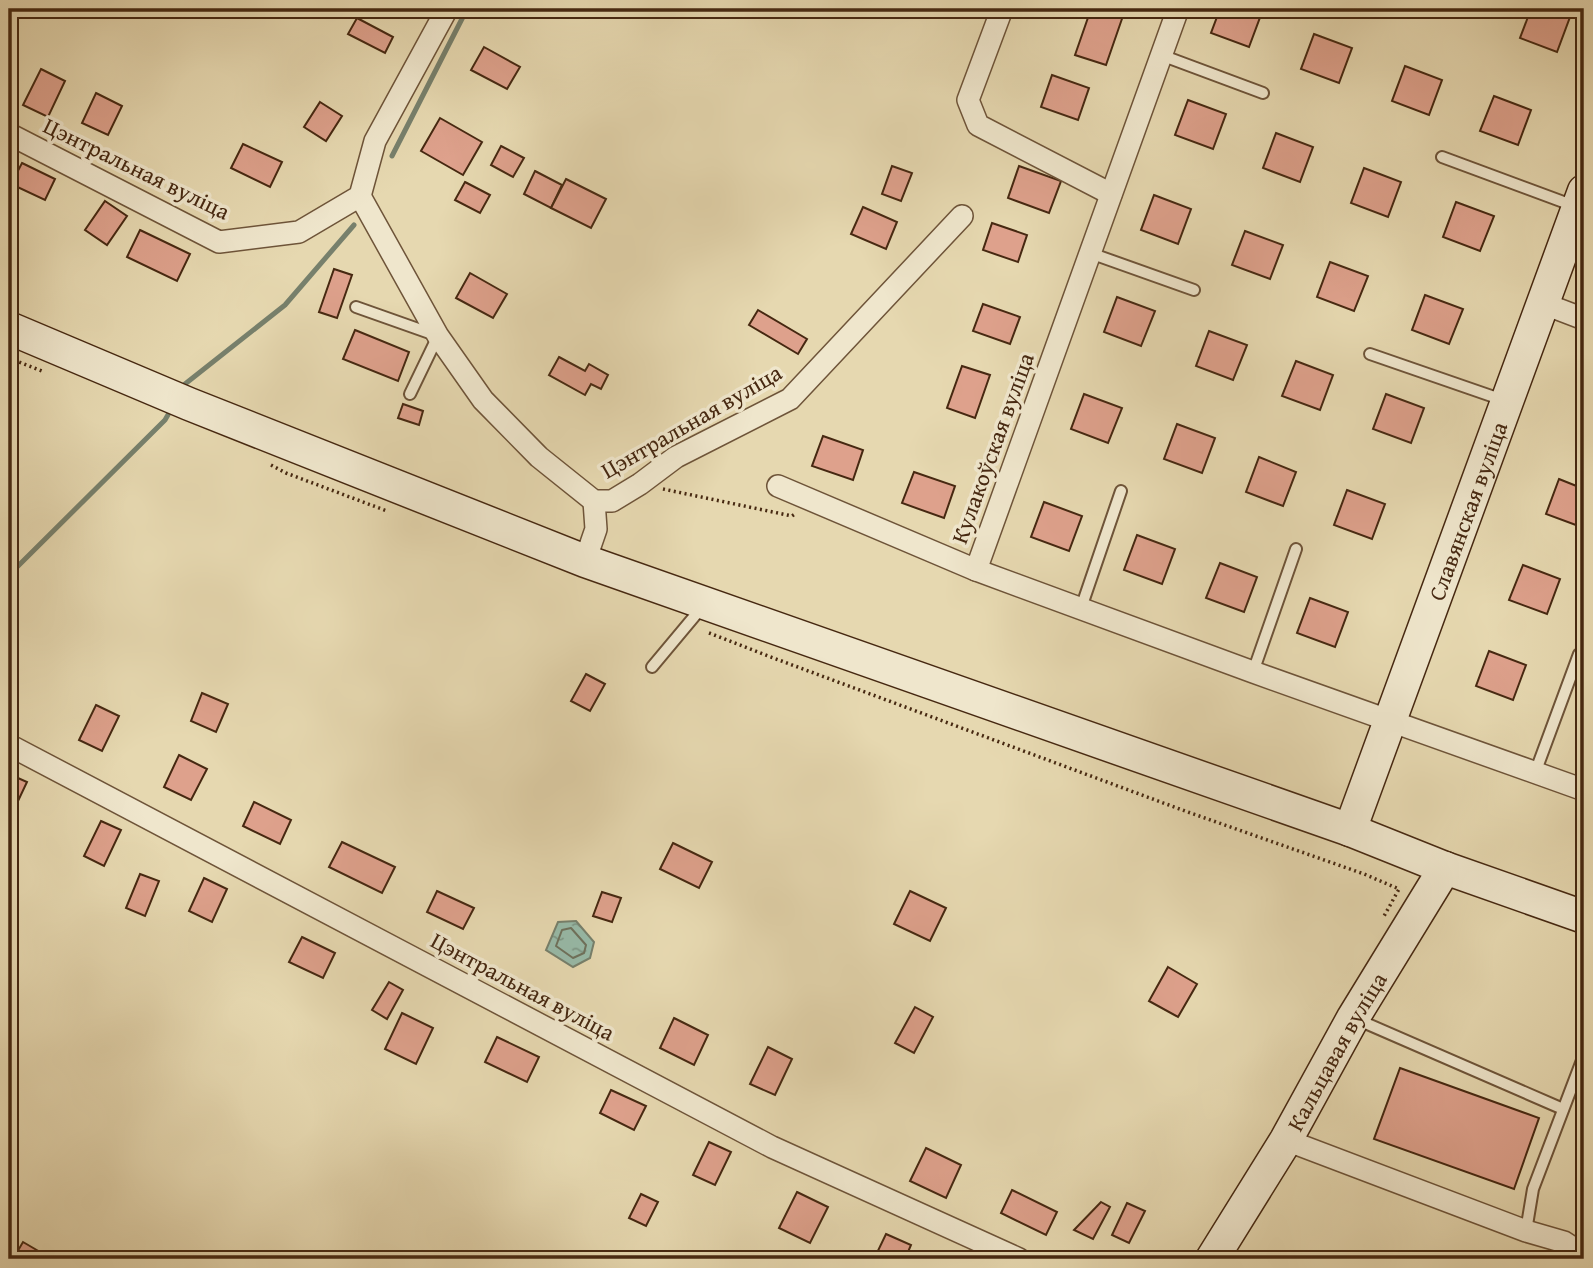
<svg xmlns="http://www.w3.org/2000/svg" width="1593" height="1268" viewBox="0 0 1593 1268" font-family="'Gentium Book Plus',serif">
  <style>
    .water { fill: url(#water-ripples); stroke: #77806c; stroke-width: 2 }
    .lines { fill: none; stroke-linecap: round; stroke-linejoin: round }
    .shore { stroke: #6e715c; stroke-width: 2 }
    .stream { stroke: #77806c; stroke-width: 5 }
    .building { fill: #dea18c; stroke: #462811; stroke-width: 2 }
    .lane-casing { stroke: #6e5439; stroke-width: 14 }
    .street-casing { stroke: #6e5439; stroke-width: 24 }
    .secondary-casing { stroke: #462811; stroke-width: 35 }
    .path { stroke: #462811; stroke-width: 3.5; stroke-dasharray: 2 3.5; stroke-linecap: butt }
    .lane { stroke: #efe6cc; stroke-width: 10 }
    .street { stroke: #efe6cc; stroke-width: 21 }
    .secondary { stroke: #efe6cc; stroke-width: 32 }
    .labels { text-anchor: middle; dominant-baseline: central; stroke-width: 7; stroke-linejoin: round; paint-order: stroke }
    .street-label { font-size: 23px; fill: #462811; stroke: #efe6cc }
  </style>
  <defs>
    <pattern id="water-ripples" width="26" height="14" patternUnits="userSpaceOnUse" patternTransform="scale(1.75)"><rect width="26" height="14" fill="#97baa8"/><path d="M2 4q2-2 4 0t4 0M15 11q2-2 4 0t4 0" fill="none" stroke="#7d9787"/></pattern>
  </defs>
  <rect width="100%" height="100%" fill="#e6d8b0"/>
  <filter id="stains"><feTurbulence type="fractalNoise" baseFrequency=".00286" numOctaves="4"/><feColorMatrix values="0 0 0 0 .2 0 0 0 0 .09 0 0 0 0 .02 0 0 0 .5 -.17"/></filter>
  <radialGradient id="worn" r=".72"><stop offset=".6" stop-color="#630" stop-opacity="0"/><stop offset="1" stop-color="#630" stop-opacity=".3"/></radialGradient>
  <!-- water -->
  <path class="water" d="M576 921 594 942 590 958 573 967 546 950 558 922Z"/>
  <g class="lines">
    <!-- shore -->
    <path class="shore" d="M571 928 586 945 584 953 573 958 556 946 562 930Z"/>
    <!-- stream -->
    <g class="stream">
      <path d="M392 156 467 9"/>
      <path d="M185 384 285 305 354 225"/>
      <path d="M9 575 165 420 169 413"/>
    </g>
  </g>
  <!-- building -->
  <g class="building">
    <path d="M1091 9H1112L1124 13 1106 65 1075 55Z"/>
    <path d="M1220 9H1253L1262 12 1249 47 1211 33Z"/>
    <path d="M1531 9H1548L1570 17 1557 52 1520 38Z"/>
    <path d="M357 18 393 37 385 53 348 34Z"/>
    <path d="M1314 34 1352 48 1339 83 1301 69Z"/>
    <path d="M484 47 520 67 507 89 471 70Z"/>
    <path d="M1405 66 1442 80 1429 115 1392 101Z"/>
    <path d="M41 69 65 81 48 117 23 105Z"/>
    <path d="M1052 75 1089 88 1078 120 1041 107Z"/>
    <path d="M96 93 122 106 108 135 82 123Z"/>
    <path d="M1494 96 1531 110 1518 145 1480 131Z"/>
    <path d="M1188 100 1226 114 1213 149 1175 135Z"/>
    <path d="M320 102 342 116 326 141 304 127Z"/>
    <path d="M440 118 482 142 463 175 421 151Z"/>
    <path d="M1276 133 1313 147 1300 182 1263 168Z"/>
    <path d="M243 144 282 162 270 187 231 168Z"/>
    <path d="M501 146 524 158 513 177 491 165Z"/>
    <path d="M22 163 55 179 45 200 11 184Z"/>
    <path d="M892 166 912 173 901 201 882 194Z"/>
    <path d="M1019 166 1061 181 1049 213 1008 198Z"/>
    <path d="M1364 168 1401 182 1388 217 1351 203Z"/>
    <path d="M535 171 562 185 551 208 524 194Z"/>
    <path d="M566 179 606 199 591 228 551 208Z"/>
    <path d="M465 182 490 195 480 213 455 200Z"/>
    <path d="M1154 195 1191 209 1178 244 1141 230Z"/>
    <path d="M105 201 127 216 107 245 85 230Z"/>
    <path d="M1456 202 1494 216 1480 251 1443 237Z"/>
    <path d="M863 207 897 222 886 249 851 234Z"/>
    <path d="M992 223 1027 235 1018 262 983 250Z"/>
    <path d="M140 230 190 254 177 281 127 257Z"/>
    <path d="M1245 231 1283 245 1270 279 1232 265Z"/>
    <path d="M1330 262 1368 276 1354 311 1317 297Z"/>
    <path d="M334 269 352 275 337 318 319 312Z"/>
    <path d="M470 273 507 294 493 318 456 298Z"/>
    <path d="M1425 295 1463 309 1449 344 1412 330Z"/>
    <path d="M1117 297 1155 311 1141 346 1104 332Z"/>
    <path d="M983 304 1020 317 1010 344 973 331Z"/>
    <path d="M758 310 807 339 798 354 749 325Z"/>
    <path d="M355 330 409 352 398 381 343 359Z"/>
    <path d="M1209 331 1247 345 1233 380 1196 366Z"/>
    <path d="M559 357 585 371 589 364 608 375 601 389 591 384 585 395 549 375Z"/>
    <path d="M1296 361 1333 375 1320 410 1282 396Z"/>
    <path d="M962 366 990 375 975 418 947 408Z"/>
    <path d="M1084 394 1122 408 1108 443 1071 429Z"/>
    <path d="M1386 394 1424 408 1411 443 1373 429Z"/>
    <path d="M403 404 423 411 419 425 398 418Z"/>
    <path d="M1177 424 1215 438 1202 473 1164 459Z"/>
    <path d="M823 436 863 450 853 480 812 466Z"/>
    <path d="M1259 457 1296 472 1283 506 1246 492Z"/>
    <path d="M914 472 955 486 944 518 902 503Z"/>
    <path d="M1559 479 1584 489V528L1546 514Z"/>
    <path d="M1347 490 1385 504 1372 539 1334 525Z"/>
    <path d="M1044 502 1082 516 1069 551 1031 537Z"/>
    <path d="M1137 535 1175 549 1162 584 1124 570Z"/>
    <path d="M1220 563 1257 577 1244 612 1206 598Z"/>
    <path d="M1523 565 1560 579 1547 614 1509 600Z"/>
    <path d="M1310 598 1348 612 1335 647 1297 633Z"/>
    <path d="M1489 651 1526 665 1513 700 1476 686Z"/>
    <path d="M586 674 605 684 590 711 571 701Z"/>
    <path d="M202 693 228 704 216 732 191 721Z"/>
    <path d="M96 705 119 716 102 751 79 740Z"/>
    <path d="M179 755 207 769 191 800 164 787Z"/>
    <path d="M9 774 27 782 9 820Z"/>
    <path d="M254 802 291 820 280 844 243 826Z"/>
    <path d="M101 821 121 830 104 866 84 856Z"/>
    <path d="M342 842 395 867 382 893 329 867Z"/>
    <path d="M673 843 712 862 699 888 660 869Z"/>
    <path d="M140 874 159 881 145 916 126 908Z"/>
    <path d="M204 878 227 889 212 922 189 911Z"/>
    <path d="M437 891 474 908 463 929 427 912Z"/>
    <path d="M910 891 946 908 930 941 894 924Z"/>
    <path d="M602 892 621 898 612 922 593 916Z"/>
    <path d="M302 937 335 953 323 978 289 962Z"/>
    <path d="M1168 967 1197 984 1178 1017 1149 1001Z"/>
    <path d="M389 982 403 990 387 1019 372 1010Z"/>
    <path d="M915 1007 933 1017 914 1053 895 1043Z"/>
    <path d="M402 1013 433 1028 416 1064 385 1049Z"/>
    <path d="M674 1018 708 1035 694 1065 660 1048Z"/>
    <path d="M497 1037 539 1057 527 1082 485 1062Z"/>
    <path d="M768 1047 792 1059 775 1095 750 1084Z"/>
    <path d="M1400 1068 1539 1118 1514 1189 1374 1139Z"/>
    <path d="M611 1090 646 1106 634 1130 600 1113Z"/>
    <path d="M709 1142 731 1152 715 1185 693 1175Z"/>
    <path d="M926 1148 961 1165 946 1198 910 1181Z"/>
    <path d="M1012 1190 1057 1212 1046 1235 1001 1213Z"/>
    <path d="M797 1192 828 1207 810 1243 779 1228Z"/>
    <path d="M641 1194 658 1202 646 1226 629 1218Z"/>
    <path d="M1101 1202 1110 1207 1093 1239 1074 1230Z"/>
    <path d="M1127 1203 1145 1211 1129 1243 1112 1235Z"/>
    <path d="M886 1234 911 1245 905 1259H874Z"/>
    <path d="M23 1242 52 1259H13Z"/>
  </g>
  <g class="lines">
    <!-- lane casing -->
    <g class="lane-casing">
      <g id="lane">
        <path d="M1161 55 1263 93"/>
        <path d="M1442 157 1577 207"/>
        <path d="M1090 253 1194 290"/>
        <path d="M356 307 438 336 410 394"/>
        <path d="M1370 354 1503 400"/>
        <path d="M1081 608 1121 491"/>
        <path d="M652 667 703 606"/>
        <path d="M1253 672 1296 549"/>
        <path d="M1535 773 1579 654"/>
        <path d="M1356 1019 1563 1109"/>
        <path d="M1526 1231 1533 1189 1584 1055"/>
      </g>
    </g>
    <!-- street casing -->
    <g class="street-casing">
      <g id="street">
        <path d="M1002 9 968 100 978 125 1111 194"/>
        <path d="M9 134 219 242 299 232 360 196 375 141 447 9"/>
        <path d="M360 196 438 336 483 400 539 457 594 501H612L640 484 676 457 790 399 962 216"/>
        <path d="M1542 303 1584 319"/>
        <path d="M778 486 976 570 1253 672 1584 790"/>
        <path d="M585 561 596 529 594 501"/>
        <path d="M976 570 1178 9"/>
        <path d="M9 745 772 1147 1019 1259"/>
        <path d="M1286 1140 1526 1231 1564 1242 1584 1255"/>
      </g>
    </g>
    <!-- secondary casing -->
    <g class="secondary-casing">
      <g id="secondary">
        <path d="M9 328 189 404 585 561 1350 830 1445 868 1584 917"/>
        <path id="s1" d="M1350 830 1584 191"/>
        <path id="s2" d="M1212 1259 1286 1140 1353 1018 1445 868"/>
      </g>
    </g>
    <!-- path -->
    <g class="path">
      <path d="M9 358 42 371"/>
      <path d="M271 465 286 473 387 511"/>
      <path d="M663 489 792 516 795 514"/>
      <path d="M709 633 768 656 1185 811 1364 874 1399 889 1383 918"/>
    </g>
    <!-- lane -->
    <use href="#lane" class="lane"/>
    <!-- street -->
    <use href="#street" class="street"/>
    <!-- secondary -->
    <use href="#secondary" class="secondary"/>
  </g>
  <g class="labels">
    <!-- street labels -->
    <g class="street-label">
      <text transform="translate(137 168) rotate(26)">Цэнтральная вуліца</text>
      <text transform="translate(691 421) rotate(-30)">Цэнтральная вуліца</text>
      <text transform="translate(992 448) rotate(-70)">Кулакоўская вуліца</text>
      <text stroke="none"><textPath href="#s1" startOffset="340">Славянская вуліца</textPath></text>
      <text transform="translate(523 986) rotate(28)">Цэнтральная вуліца</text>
      <text stroke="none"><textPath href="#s2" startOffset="242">Кальцавая вуліца</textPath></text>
    </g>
  </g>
  <!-- margin -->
  <rect width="1593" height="1268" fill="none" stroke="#e6d8b0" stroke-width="35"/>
  <rect x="10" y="10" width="1572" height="1247" fill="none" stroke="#462811" stroke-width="3.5"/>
  <rect x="18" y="18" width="1558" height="1233" fill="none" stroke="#462811" stroke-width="2"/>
  <rect width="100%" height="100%" filter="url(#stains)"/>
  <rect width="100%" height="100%" fill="url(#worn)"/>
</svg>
